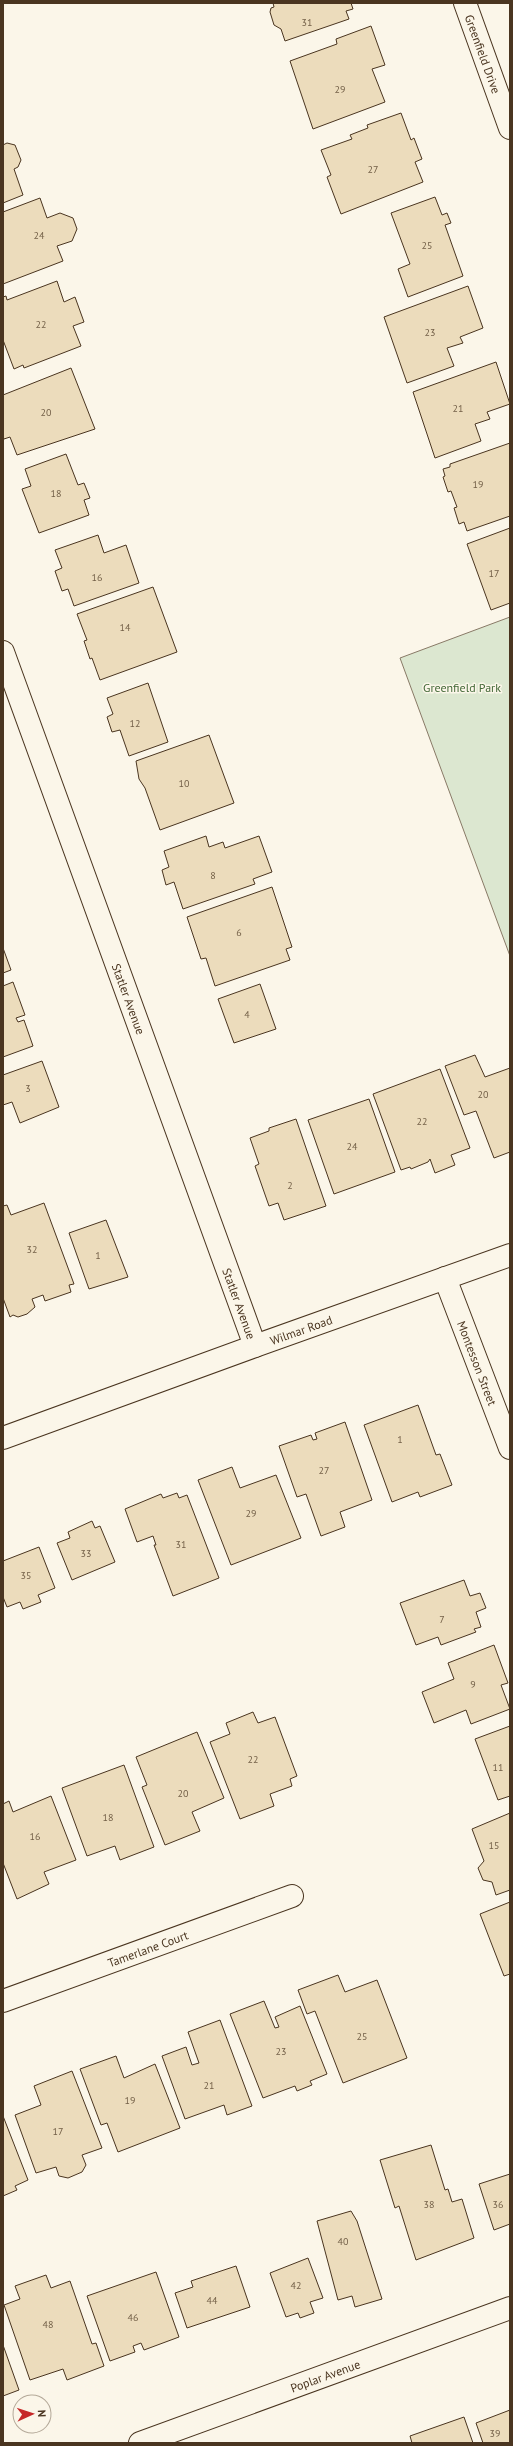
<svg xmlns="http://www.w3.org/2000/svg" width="513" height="2446" viewBox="0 0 513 2446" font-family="'PT Sans',sans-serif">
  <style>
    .green { fill: #dce7d0; stroke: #887966 }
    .building { fill: #ecdcbc; stroke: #4a3520 }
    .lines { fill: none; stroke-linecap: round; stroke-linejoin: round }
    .minor-casing { stroke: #4a3520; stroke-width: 24 }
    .minor { stroke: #fbf6e9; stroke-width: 22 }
    .labels { text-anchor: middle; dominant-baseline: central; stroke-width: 3; stroke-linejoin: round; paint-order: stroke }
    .number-label { font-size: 10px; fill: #725f47 }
    .street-label { font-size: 12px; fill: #4a3520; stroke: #fbf6e9 }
    .park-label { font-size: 12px; fill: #436837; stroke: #fbf6e9 }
  </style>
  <rect width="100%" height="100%" fill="#fbf6e9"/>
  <!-- green -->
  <path class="green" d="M510 617V956L400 658Z"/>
  <!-- building -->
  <g class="building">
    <path d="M273 3H351L353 9 346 11 349 19 285 41 281 29 274 25 270 12 271 8 274 7Z"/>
    <path d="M371 26 385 65 372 69 385 102 313 129 290 61 337 44 336 39Z"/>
    <path d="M401 113 411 140 414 138 422 159 415 162 423 182 341 214 327 177 331 175 321 150 352 139 350 135 368 128 367 125Z"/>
    <path d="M7 143 15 145 21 160 18 167 14 169 23 195 3 203V145Z"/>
    <path d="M435 197 442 215 447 213 451 223 445 225 463 276 408 297 398 269 410 264 391 213Z"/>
    <path d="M40 198 47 218 60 213 73 218 77 229 72 241 57 246 63 261 3 284V212Z"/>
    <path d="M57 281 64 302 75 297 84 322 73 326 81 346 24 368 23 365 14 369 3 340V297L6 296 7 300Z"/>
    <path d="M468 286 483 328 460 337 463 343 447 348 454 366 407 383 384 317Z"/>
    <path d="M496 362 510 404 487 412 490 419 475 424 481 441 435 458 413 392Z"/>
    <path d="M71 368 95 429 17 455 10 437 4 439 3 437V395Z"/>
    <path d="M510 443V516L467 531 464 522 459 524 454 508 457 507 451 491 448 492 443 477 445 476 443 469 450 467V464Z"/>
    <path d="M66 454 78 485 84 483 90 498 84 500 89 515 39 533 22 489 31 486 25 469Z"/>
    <path d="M510 528V603L491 610 467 544Z"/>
    <path d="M98 535 104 553 126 545 139 583 74 606 68 589 62 591 55 571 62 568 55 550Z"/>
    <path d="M153 587 177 652 100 680 92 658 90 659 84 641 87 640 77 614Z"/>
    <path d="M148 683 168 742 129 756 120 730 112 732 107 717 113 714 107 698Z"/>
    <path d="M209 735 234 803 160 830 145 788 139 779 136 761Z"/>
    <path d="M206 836 209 847 223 842 225 848 259 836 272 872 253 879 255 884 183 909 174 882 166 885 162 870 169 867 164 851Z"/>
    <path d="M272 887 292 947 286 949 290 960 215 986 206 958 201 959 187 917Z"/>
    <path d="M3 948 11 970 3 973Z"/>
    <path d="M13 982 25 1015 16 1018 18 1022 24 1020 33 1046 3 1057V986Z"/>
    <path d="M260 984 276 1029 234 1043 218 999Z"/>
    <path d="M475 1055 485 1077 510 1068V1152L494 1158 476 1111 464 1115 445 1066Z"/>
    <path d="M42 1061 59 1107 20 1123 12 1102 3 1105V1075Z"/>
    <path d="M440 1069 470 1148 451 1155 455 1165 435 1173 430 1159 428 1162 411 1169 410 1167 401 1170 373 1094Z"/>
    <path d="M369 1099 395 1172 334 1194 308 1120Z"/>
    <path d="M296 1119 326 1206 284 1220 278 1203 269 1206 255 1166 259 1164 250 1138 269 1131V1128Z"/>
    <path d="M44 1203 74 1284 69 1285 71 1292 45 1301 43 1295 32 1299 35 1307 27 1314 18 1317 13 1315 10 1317 3 1298V1206L7 1205 11 1215Z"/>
    <path d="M106 1220 128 1277 89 1289 69 1233Z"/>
    <path d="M418 1405 436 1455 440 1454 452 1485 420 1497 418 1492 392 1502 364 1425Z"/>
    <path d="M345 1422 372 1500 340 1512 345 1527 321 1536 306 1494 297 1497 279 1446 311 1435 313 1440 317 1439 315 1433Z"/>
    <path d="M232 1467 240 1488 276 1475 301 1538 231 1565 198 1480Z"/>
    <path d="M177 1493 179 1498 187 1495 219 1578 173 1596 154 1545H156L153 1536 137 1542 125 1509 161 1494 163 1498Z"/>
    <path d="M92 1521 95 1528 100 1526 115 1562 72 1580 57 1543 70 1538 68 1532Z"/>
    <path d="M39 1547 55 1588 38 1595 41 1602 23 1609 20 1602 7 1607 3 1597V1561Z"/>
    <path d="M464 1580 470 1596 480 1593 486 1608 476 1612 481 1627 474 1629 476 1632 441 1645 438 1637 416 1645 400 1603Z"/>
    <path d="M494 1645 508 1683 501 1685 510 1709 471 1724 466 1710 434 1723 422 1692 454 1679 448 1663Z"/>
    <path d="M253 1712 258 1723 275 1717 297 1776 290 1779 292 1786 270 1794 274 1806 240 1819 210 1742 230 1734 226 1723Z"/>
    <path d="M510 1726V1796L498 1800 475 1739Z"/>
    <path d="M197 1732 224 1798 192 1812 200 1831 165 1845 142 1787 147 1785 136 1757Z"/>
    <path d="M124 1765 154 1847 120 1860 115 1846 87 1856 62 1788Z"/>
    <path d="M51 1796 76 1860 44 1872 49 1884 17 1899 3 1863V1804L9 1801 13 1812Z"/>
    <path d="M510 1813V1890L496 1895 492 1882 483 1880 478 1868 484 1861 472 1829Z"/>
    <path d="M510 1902V1974L504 1976 480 1914Z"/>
    <path d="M338 1975 345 1992 377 1980 407 2058 343 2083 315 2011 307 2014 298 1990Z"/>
    <path d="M264 2001 275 2028 279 2027 275 2017 300 2006 327 2074 310 2081 312 2085 297 2091 295 2086 263 2098 230 2014Z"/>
    <path d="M220 2020 252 2106 227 2115 224 2105 185 2119 162 2056 186 2047 192 2065 199 2063 188 2032Z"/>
    <path d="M116 2056 124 2078 155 2064 180 2128 118 2152 107 2123 101 2125 80 2069Z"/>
    <path d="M72 2071 102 2148 82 2155 86 2165 82 2172 68 2178 59 2176 56 2167 36 2173 15 2115 41 2105 34 2086Z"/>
    <path d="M3 2116 28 2180 15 2186 17 2190 3 2196Z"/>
    <path d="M431 2145 445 2190 448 2189 452 2202 462 2199 474 2238 416 2260 399 2206 395 2208 380 2160Z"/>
    <path d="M510 2174V2224L494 2230 479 2184Z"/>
    <path d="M351 2211 357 2221 382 2299 355 2307 352 2296 338 2300 317 2221Z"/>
    <path d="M308 2258 323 2298 310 2302 314 2313 300 2318 298 2313 286 2317 270 2273Z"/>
    <path d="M236 2266 250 2307 187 2328 175 2293 193 2287 191 2281Z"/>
    <path d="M156 2272 179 2337 144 2350 141 2343 133 2346 135 2352 110 2361 87 2296Z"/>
    <path d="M46 2275 51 2288 70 2281 92 2344 96 2343 104 2366 67 2380 63 2369 30 2380 4 2305 20 2299 15 2286Z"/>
    <path d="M3 2345 19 2390 3 2396Z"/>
    <path d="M510 2410V2443H483L476 2423Z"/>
    <path d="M464 2417 473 2443H412L410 2436Z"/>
  </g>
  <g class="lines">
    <!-- minor casing -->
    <g class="minor-casing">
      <g id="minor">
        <path id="s1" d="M465 3 510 128"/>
        <path id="s2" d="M3 652 255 1346"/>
        <path id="s3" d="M445 1278 510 1448"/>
        <path id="s4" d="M3 1438 255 1346 510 1255"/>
        <path id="s5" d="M3 2001 292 1896"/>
        <path id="s6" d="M140 2443 510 2308"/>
      </g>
    </g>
    <!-- minor -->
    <use href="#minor" class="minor"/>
  </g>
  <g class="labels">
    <!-- number labels -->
    <g class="number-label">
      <text x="307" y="22">31</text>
      <text x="340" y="89">29</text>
      <text x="373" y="169">27</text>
      <text x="39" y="235">24</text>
      <text x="427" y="245">25</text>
      <text x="41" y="324">22</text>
      <text x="430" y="332">23</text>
      <text x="458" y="408">21</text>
      <text x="46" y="412">20</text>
      <text x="478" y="484">19</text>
      <text x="56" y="493">18</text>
      <text x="494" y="573">17</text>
      <text x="97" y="577">16</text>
      <text x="125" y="627">14</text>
      <text x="135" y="723">12</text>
      <text x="184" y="783">10</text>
      <text x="213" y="875">8</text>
      <text x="239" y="932">6</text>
      <text x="247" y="1014">4</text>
      <text x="28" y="1088">3</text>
      <text x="483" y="1094">20</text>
      <text x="422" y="1121">22</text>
      <text x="352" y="1146">24</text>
      <text x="290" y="1185">2</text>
      <text x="32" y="1249">32</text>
      <text x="98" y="1255">1</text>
      <text x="400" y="1439">1</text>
      <text x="324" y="1470">27</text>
      <text x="251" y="1513">29</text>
      <text x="181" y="1544">31</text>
      <text x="86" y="1553">33</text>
      <text x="26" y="1575">35</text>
      <text x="442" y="1619">7</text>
      <text x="473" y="1684">9</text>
      <text x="253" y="1759">22</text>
      <text x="498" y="1767">11</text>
      <text x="183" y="1793">20</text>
      <text x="108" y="1817">18</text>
      <text x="35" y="1836">16</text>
      <text x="494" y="1845">15</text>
      <text x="362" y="2036">25</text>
      <text x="281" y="2051">23</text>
      <text x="209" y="2085">21</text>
      <text x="130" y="2100">19</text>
      <text x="58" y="2131">17</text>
      <text x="429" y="2204">38</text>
      <text x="498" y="2204">36</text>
      <text x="343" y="2241">40</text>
      <text x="296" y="2285">42</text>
      <text x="212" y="2300">44</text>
      <text x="133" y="2317">46</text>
      <text x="48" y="2324">48</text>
      <text x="495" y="2433">39</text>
    </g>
    <!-- street labels -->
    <g class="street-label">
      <text stroke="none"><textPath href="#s1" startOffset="54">Greenfield Drive</textPath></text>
      <text stroke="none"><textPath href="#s2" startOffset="369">Statler Avenue</textPath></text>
      <text stroke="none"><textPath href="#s2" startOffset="693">Statler Avenue</textPath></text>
      <text stroke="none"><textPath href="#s4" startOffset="317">Wilmar Road</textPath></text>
      <text stroke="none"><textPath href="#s3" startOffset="91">Montesson Street</textPath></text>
      <text stroke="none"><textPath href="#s5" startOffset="154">Tamerlane Court</textPath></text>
      <text stroke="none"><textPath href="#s6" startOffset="197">Poplar Avenue</textPath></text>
    </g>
    <!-- park labels -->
    <g class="park-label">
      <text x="462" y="687">Greenfield Park</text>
    </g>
  </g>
  <!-- border -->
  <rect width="513" height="2446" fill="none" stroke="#4a3520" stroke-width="8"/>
  <!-- north arrow -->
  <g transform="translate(32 2414) rotate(87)"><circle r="19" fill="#fbf6e9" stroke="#b4a999"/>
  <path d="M0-3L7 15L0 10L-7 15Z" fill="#c62828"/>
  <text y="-6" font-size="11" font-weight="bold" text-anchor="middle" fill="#4a3520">N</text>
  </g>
</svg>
